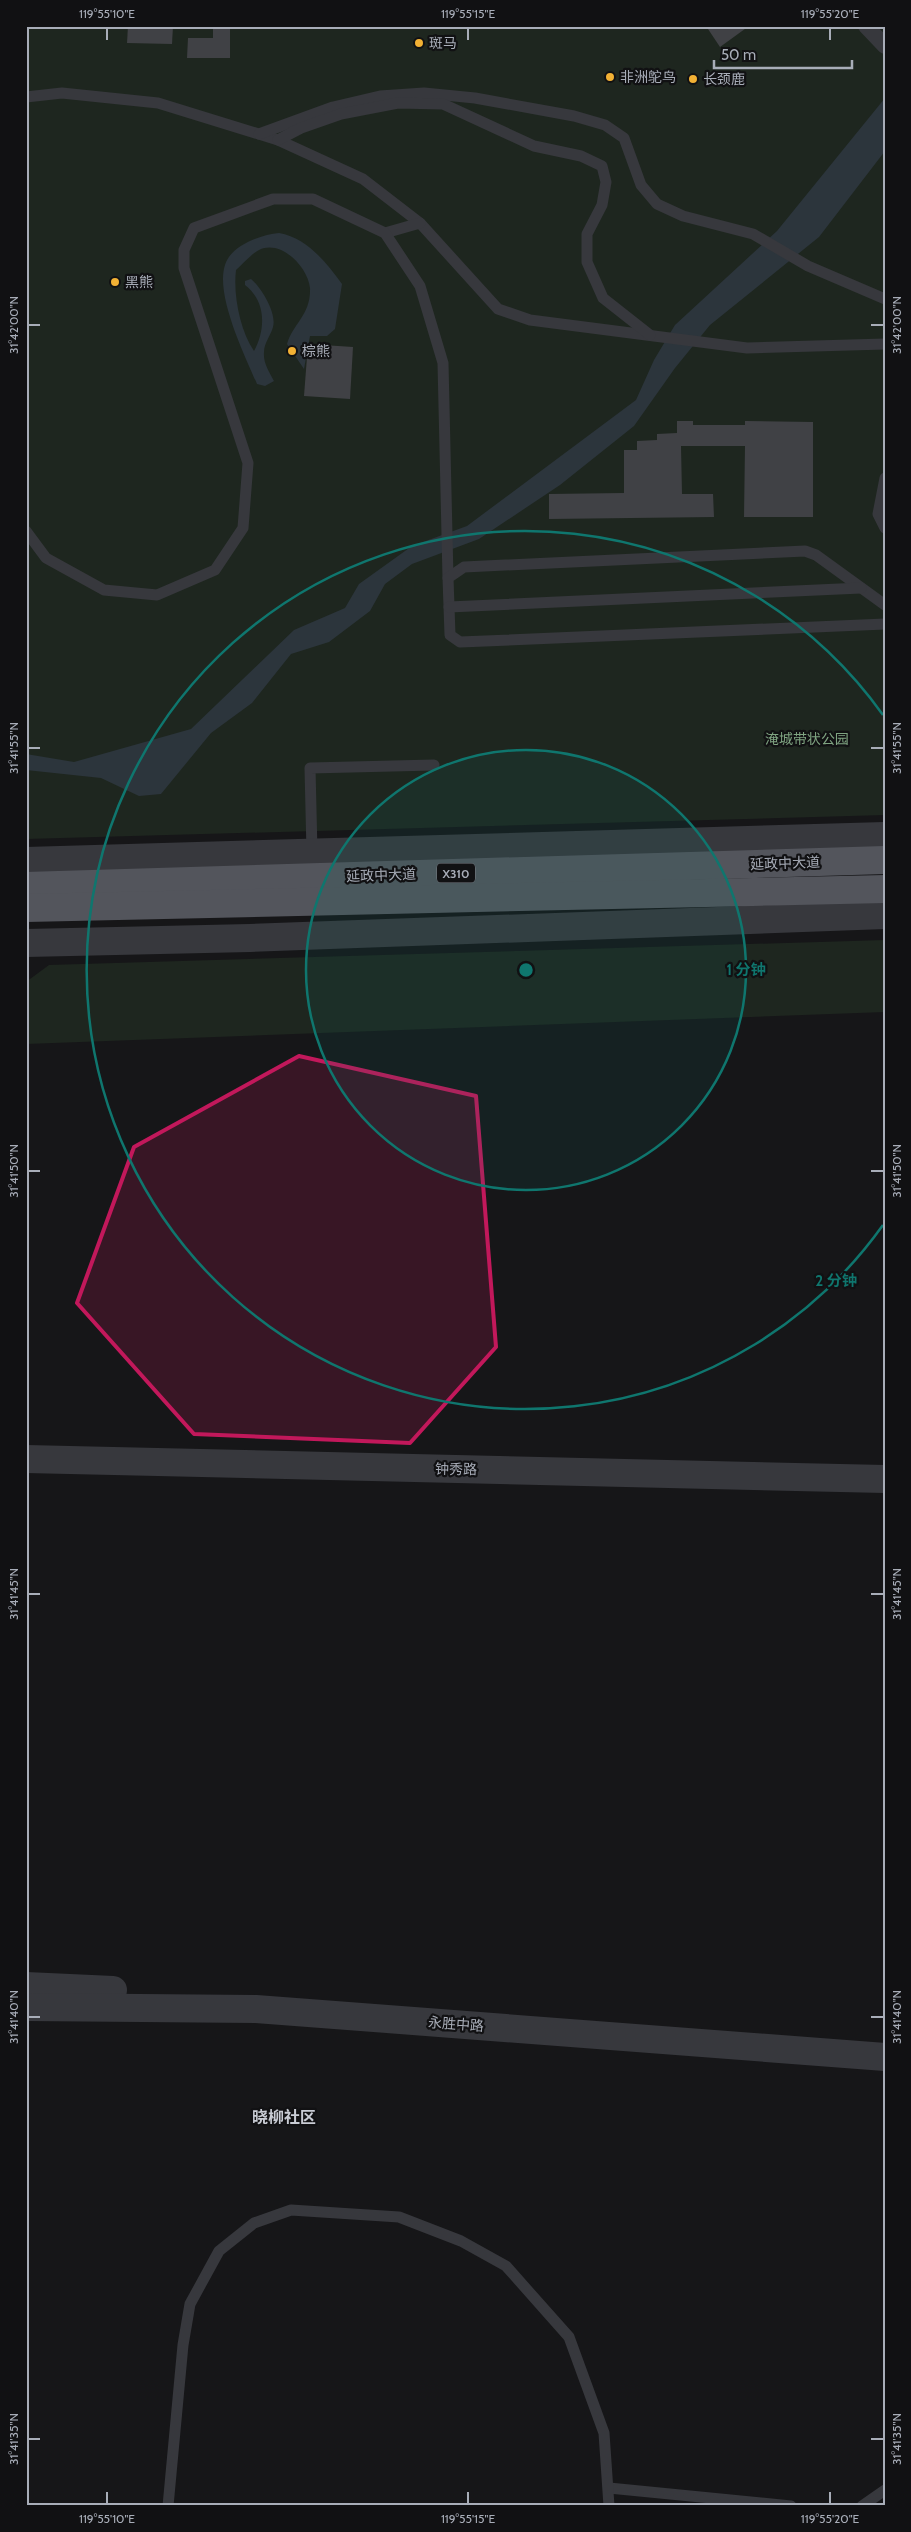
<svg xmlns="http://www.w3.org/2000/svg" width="911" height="2532" viewBox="0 0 911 2532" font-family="Cabin,'Noto Sans SC',sans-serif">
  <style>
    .green { fill: #1e261f }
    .water { fill: #2c353c }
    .building { fill: #404145 }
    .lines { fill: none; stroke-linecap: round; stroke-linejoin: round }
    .service { stroke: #37383d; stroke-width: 11 }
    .pedestrian { stroke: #37383d; stroke-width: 16 }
    .tertiary { stroke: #37383d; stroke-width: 28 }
    .primary { stroke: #53555c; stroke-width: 28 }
    .marked { fill: #c2185b; fill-opacity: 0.2; stroke: #c2185b; stroke-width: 4; stroke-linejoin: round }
    .ticks { fill: none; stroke: #a8adb8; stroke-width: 2 }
    .ring { fill: none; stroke: #0f766e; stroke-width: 2.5 }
    .poi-dot { fill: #f2b134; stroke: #111113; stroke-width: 2 }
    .labels { text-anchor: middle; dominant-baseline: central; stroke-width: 4.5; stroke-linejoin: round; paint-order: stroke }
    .shield { fill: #111113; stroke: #7b7e86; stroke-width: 1 }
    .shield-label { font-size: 12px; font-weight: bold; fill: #a8adb8 }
    .poi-label { font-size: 14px; fill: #a8adb8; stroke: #111113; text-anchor: start }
    .park-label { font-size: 14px; fill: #7fa381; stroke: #111113 }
    .street-label { font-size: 14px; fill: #a8adb8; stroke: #111113 }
    .quarter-label { font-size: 16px; font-weight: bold; fill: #c9ccd4; stroke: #111113 }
    .centre { fill: #0f766e; stroke: #111113; stroke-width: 2.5 }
    .ring-label { font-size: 15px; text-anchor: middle; font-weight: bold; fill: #0f766e; stroke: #111113; stroke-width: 4.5; stroke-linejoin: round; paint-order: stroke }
    .neatline { fill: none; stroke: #a8adb8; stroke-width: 2 }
    .ticks-label { font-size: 12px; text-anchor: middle; fill: #a8adb8 }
  </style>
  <rect width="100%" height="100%" fill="#161618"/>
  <!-- green -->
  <g class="green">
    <path d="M26 26H885V815L26 839Z"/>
    <path d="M885 940V1012L26 1044V982L49 965Z"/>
  </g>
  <!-- water -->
  <g class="water">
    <path d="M885 98V151L819 237 710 325 675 368 634 426 560 485 479 539 412 564 385 584 370 611 329 642 291 654 252 703 211 733 161 794 139 796 101 778 26 770V754L74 762 191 729 294 630 345 608 359 584 412 546 467 526 636 400 654 360 675 325 777 231Z"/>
    <path d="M279 233C307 238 326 262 342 284L335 329 327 336H310L304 369 287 344C293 323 311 315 310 288 308 267 281 239 259 250 251 254 243 264 236 270 233 295 240 330 254 351 266 329 266 301 245 285V281L251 279C261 287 277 313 273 327 271 335 264 343 264 352 263 363 269 371 274 381L265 386 257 384C245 356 215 295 225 265 231 245 260 235 279 233Z"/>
  </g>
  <!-- building -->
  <g class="building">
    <path d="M128 26H173L172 44 127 43Z"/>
    <path d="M213 26H230V58H187L188 38H213Z"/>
    <path d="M706 26H749L720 47Z"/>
    <path d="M308 344 353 347 350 399 304 396Z"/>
    <path d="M677 421H693V425H745V421L813 422V517H744L745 446H681L682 494H713L714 517 549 519V494L624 493V450H637V441L657 440V434L677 433Z"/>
  </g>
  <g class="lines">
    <!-- service -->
    <g class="service">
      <path d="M26 97 62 93 158 103 278 140 363 179 420 223 498 309 530 320 747 348 885 344"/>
      <path d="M259 134 333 107 380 96 424 93 475 98 574 116 605 125 624 138 641 185 657 204 683 216 753 234 808 266 885 299"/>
      <path d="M278 140 301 128 341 114 398 103 443 104 534 146 581 156 602 166 606 182 602 205 587 234V262L603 298 650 335"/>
      <path d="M385 233 420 223"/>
      <path d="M885 478 878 514 885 528"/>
      <path d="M26 531 46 558 104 590 157 595 215 570 243 528 248 463 184 268V250L194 228 273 199H313L385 233 420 286 443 363 448 578"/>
      <path d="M885 605 816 555 805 551 464 567 448 578 450 635 460 642 885 624"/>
      <path d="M449 607 861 588"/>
      <path d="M312 852 310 768 434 765"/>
      <path d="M609 2488 791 2506"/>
      <path d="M168 2506 183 2345 190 2304 219 2251 254 2223 291 2210 399 2217 461 2241 506 2266 569 2337 604 2433 609 2506"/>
      <path d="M862 2506 885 2490"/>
    </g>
    <!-- pedestrian -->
    <path class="pedestrian" d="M866 26 885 46"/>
    <!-- tertiary -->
    <g class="tertiary">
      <path d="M26 861 885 836"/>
      <path d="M26 943 250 938 885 915"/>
      <path d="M26 1459 885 1479"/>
      <path d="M26 1986 113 1990"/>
      <path d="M26 2007 256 2009 885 2057"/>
    </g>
    <!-- primary -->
    <g class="primary">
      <path d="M26 886 885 860"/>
      <path d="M26 908 885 889"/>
    </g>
  </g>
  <!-- marked area -->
  <path class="marked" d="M299 1056 476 1096 496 1347 410 1443 194 1434 77 1303 134 1147Z"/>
  <!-- ticks -->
  <path class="ticks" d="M107 28V40M468 28V40M830 28V40M28 325H40M871 325H884M28 748H40M871 748H884M28 1171H40M871 1171H884M28 1594H40M871 1594H884M28 2017H40M871 2017H884M28 2439H40M871 2439H884M107 2492V2504M468 2492V2504M830 2492V2504"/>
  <!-- distance rings -->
  <circle cx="526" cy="970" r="220" fill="#0f766e" fill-opacity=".12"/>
  <g class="ring">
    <circle cx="526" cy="970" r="220"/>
    <path d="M883 1225A439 439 0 1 1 883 715"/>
  </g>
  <!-- markers -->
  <g class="poi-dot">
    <circle cx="419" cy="43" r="5"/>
    <circle cx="610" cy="77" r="5"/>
    <circle cx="693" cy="79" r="5"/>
    <circle cx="115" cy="282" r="5"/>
    <circle cx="292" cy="351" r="5"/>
  </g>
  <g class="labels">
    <!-- shield labels -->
    <rect class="shield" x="437" y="863.5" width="38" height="19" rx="4"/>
    <g class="shield-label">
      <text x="456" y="873">X310</text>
    </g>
    <!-- poi labels -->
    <g class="poi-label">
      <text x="429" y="43">斑马</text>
      <text x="620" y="77">非洲鸵鸟</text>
      <text x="703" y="79">长颈鹿</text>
      <text x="125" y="282">黑熊</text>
      <text x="302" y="351">棕熊</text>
    </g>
    <!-- park labels -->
    <g class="park-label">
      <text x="807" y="739">淹城带状公园</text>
    </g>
    <!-- street labels -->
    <g class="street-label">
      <text transform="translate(785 863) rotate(-2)">延政中大道</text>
      <text transform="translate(381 875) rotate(-2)">延政中大道</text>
      <text transform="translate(456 1469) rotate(1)">钟秀路</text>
      <text transform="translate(456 2024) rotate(4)">永胜中路</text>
    </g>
    <!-- quarter labels -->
    <g class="quarter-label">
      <text x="284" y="2117">晓柳社区</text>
    </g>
  </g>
  <circle cx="526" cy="970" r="8" class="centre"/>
  <g class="ring-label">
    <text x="746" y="975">1 分钟</text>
    <text x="836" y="1286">2 分钟</text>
  </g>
  <!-- border -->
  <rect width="911" height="2532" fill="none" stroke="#111113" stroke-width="55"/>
  <!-- scale -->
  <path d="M714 60v8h138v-8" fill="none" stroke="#a8adb8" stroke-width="2.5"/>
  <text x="721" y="60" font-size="15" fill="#a8adb8" stroke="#111113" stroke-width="4" paint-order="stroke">50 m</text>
  <rect x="28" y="28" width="856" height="2476" class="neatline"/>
  <g class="ticks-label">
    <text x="107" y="18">119°55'10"E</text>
    <text x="468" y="18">119°55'15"E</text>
    <text x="830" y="18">119°55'20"E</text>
    <text transform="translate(14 325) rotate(-90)" y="4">31°42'00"N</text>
    <text transform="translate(897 325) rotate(-90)" y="4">31°42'00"N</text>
    <text transform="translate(14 748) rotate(-90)" y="4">31°41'55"N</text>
    <text transform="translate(897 748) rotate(-90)" y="4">31°41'55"N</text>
    <text transform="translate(14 1171) rotate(-90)" y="4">31°41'50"N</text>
    <text transform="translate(897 1171) rotate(-90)" y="4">31°41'50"N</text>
    <text transform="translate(14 1594) rotate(-90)" y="4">31°41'45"N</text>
    <text transform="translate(897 1594) rotate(-90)" y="4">31°41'45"N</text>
    <text transform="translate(14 2017) rotate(-90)" y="4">31°41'40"N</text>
    <text transform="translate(897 2017) rotate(-90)" y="4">31°41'40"N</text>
    <text transform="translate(14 2439) rotate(-90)" y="4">31°41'35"N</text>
    <text transform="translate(897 2439) rotate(-90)" y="4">31°41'35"N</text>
    <text x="107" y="2523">119°55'10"E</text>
    <text x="468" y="2523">119°55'15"E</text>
    <text x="830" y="2523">119°55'20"E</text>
  </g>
</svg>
